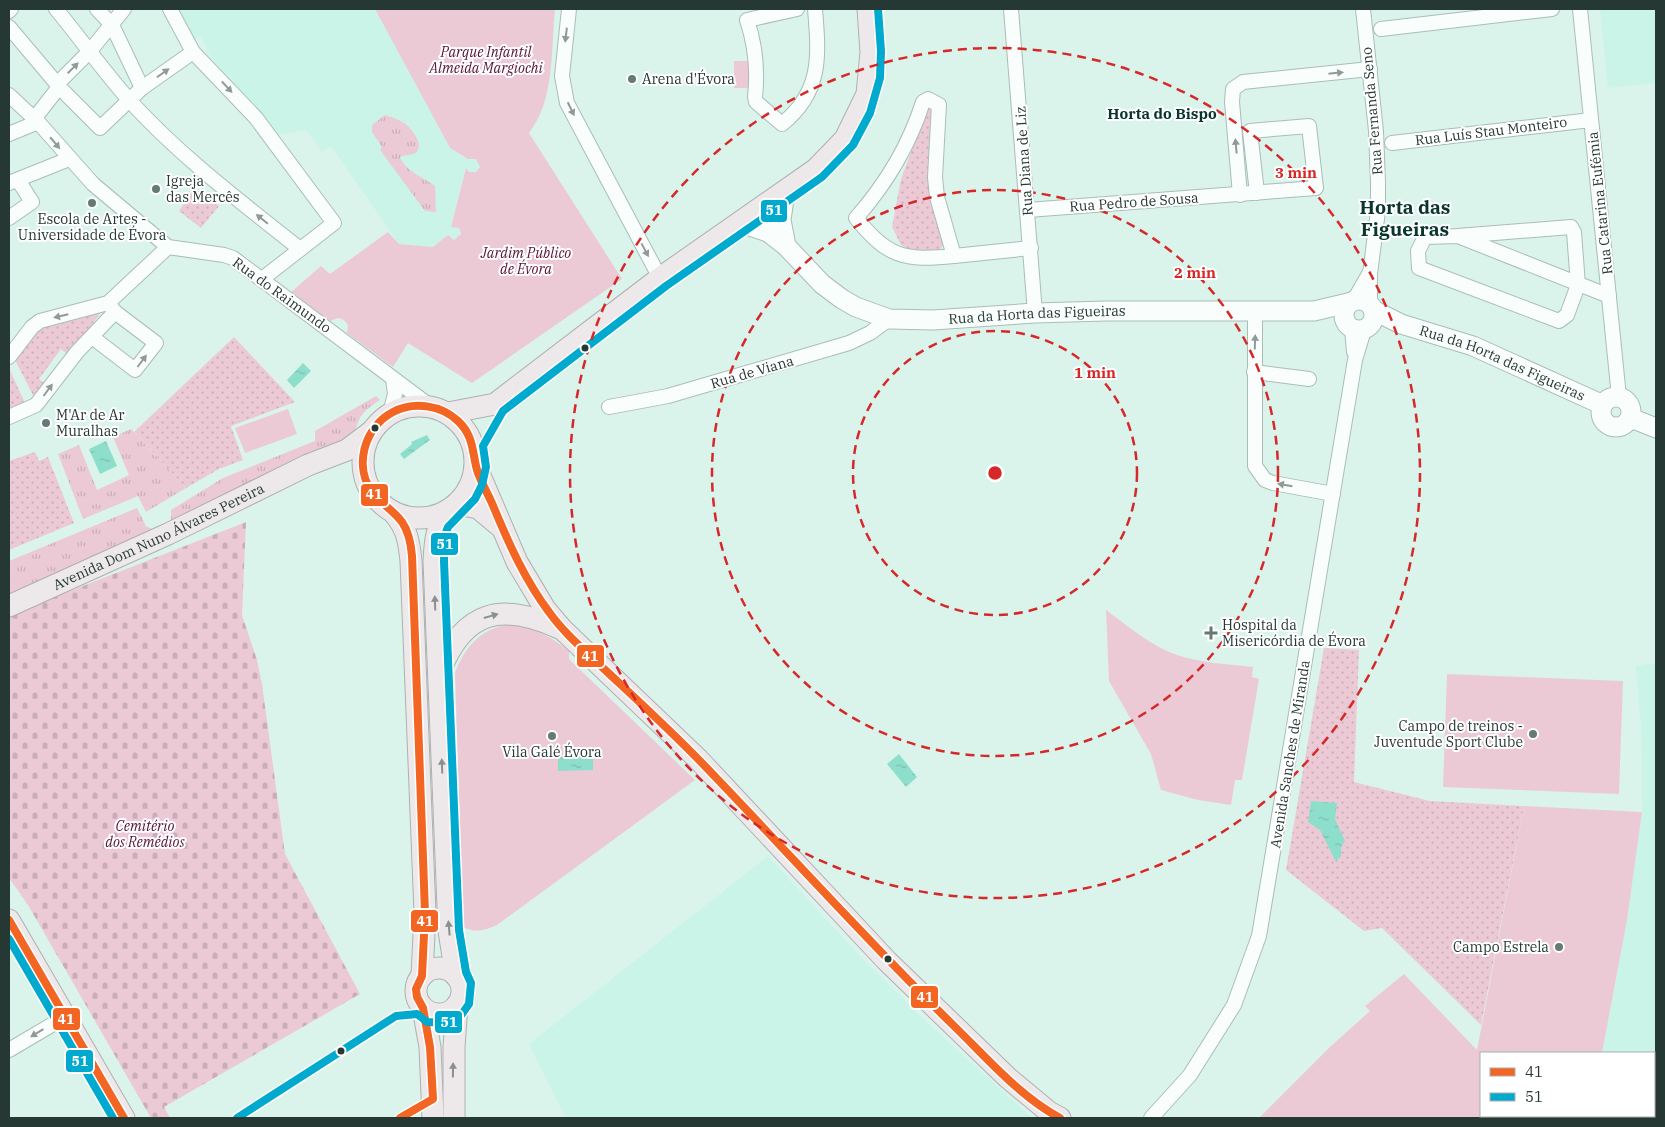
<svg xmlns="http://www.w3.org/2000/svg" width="1665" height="1127" viewBox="0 0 1665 1127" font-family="'IBM Plex Serif',serif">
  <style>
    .built { fill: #caf4e8 }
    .grass { fill: url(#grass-tufts) }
    .cemetery { fill: url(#cemetery-stones) }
    .park { fill: #eccad5 }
    .garden { fill: url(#garden-dots) }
    .water { fill: url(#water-ripples) }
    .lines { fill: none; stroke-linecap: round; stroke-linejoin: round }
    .stream { stroke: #8edecc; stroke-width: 4 }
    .street-casing { stroke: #aabdb7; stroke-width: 16 }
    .secondary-casing { stroke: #aabdb7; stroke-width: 21 }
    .primary-casing { stroke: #afafb0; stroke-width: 23 }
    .street { stroke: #f9fdfc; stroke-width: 14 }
    .secondary { stroke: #f9fdfc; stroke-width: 19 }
    .primary { stroke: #ede9ea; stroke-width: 21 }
    .bus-1-casing { stroke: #fff; stroke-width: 11 }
    .bus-2-casing { stroke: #fff; stroke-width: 11 }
    .bus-1 { stroke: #f26522; stroke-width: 8 }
    .bus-2 { stroke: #00a9ce; stroke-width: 8 }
    .oneway { fill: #909a98 }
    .oneway2 { fill: #8a908e }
    .ring { fill: none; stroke: #d62828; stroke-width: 2.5; stroke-dasharray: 9 6 }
    .poi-dot { fill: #657a74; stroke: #fff; stroke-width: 2 }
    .bus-dot { fill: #263833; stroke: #fff; stroke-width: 2 }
    .labels { text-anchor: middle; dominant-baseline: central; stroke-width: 4; stroke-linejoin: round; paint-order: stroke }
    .park-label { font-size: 14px; font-style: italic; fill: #591131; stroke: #fff }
    .poi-label { font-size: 14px; fill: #263833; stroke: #fff; text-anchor: start }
    .street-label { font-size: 14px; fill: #263833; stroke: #fff }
    .neighbourhood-label { font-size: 15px; font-weight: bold; fill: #08352c; stroke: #fff }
    .district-label { font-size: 19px; font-weight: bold; fill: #08352c; stroke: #fff }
    .centre { fill: #d62828; stroke: #fff; stroke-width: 2.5 }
    .ring-label { font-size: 15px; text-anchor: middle; font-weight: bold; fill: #d62828; stroke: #fff; stroke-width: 4; stroke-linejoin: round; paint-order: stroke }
    .line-badge { stroke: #fff; stroke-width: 2 }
    .badge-label { font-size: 14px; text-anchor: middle; font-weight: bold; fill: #fff }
  </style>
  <defs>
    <pattern id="grass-tufts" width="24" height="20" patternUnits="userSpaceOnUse" patternTransform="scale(1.25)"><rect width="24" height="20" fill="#eccad5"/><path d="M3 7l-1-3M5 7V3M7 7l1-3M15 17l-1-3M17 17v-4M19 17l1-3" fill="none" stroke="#caaeb7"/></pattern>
    <pattern id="cemetery-stones" width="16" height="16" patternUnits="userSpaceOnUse" patternTransform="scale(1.25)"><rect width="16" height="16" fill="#eccad5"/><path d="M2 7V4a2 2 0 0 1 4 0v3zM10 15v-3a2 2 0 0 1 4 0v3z" fill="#caaeb7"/></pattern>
    <pattern id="garden-dots" width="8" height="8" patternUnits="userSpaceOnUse" patternTransform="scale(1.25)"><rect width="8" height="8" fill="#eccad5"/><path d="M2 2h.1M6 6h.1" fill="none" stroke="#caaeb7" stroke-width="1.8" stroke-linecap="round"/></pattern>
    <pattern id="water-ripples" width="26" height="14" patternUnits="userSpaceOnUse" patternTransform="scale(1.25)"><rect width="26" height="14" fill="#8edecc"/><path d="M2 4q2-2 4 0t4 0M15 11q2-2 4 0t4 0" fill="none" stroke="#7abfb0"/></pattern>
  </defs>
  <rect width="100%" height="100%" fill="#daf4ec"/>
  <!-- built -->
  <g class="built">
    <path d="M177 9H375L450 148 468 159H476L479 162 480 167 476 172 471 173 465 169 451 227 459 228 460 237 454 240 448 235 434 247 399 244 331 146 322 152 306 130 273 136 207 52V47L200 36 192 40Z"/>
    <path d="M1600 9H1656V83L1608 88Z"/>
    <path d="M1656 663V1118H1654L1648 1116H1654V1053H1602L1627 920 1642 812 1641 728 1636 666Z"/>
    <path d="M768 856 858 954 932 1027 1032 1118H566L529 1044Z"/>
  </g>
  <!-- grass -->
  <g class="grass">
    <path d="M385 115C391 117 398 119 404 123 411 127 426 146 415 153 411 156 405 154 400 157 406 172 423 177 435 186L436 212 425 211 380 150 382 147 372 132V125Z"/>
    <path d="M376 396 380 400C365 410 358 415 355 434L336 446 171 522V510L223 478 315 441V431Z"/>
    <path d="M131 429 186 488 146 512 138 496 83 519 58 454 79 445 97 490 129 475 113 437Z"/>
    <path d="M137 508 146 526 154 530 9 598V561Z"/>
  </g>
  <!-- cemetery -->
  <path class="cemetery" d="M246 522 242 615 257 660 262 684 285 854 360 994 164 1107 170 1118H151L28 905 9 878V615Z"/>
  <!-- park -->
  <g class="park">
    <path d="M375 9H555C551 49 555 100 529 133L622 279 472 383 408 343 393 367 347 333 348 325 344 320 338 318 330 321 291 292 321 266 330 274 388 232 399 244 433 247 448 235 454 240 461 234 459 228 451 227 466 168 469 172H476L480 167 476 159H468L450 148Z"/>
    <path d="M734 61H753L752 88H734Z"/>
    <path d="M288 409 297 434 245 453 235 428Z"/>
    <path d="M1106 610C1128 626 1151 646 1177 655 1201 663 1228 664 1253 667L1252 677 1259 679 1242 780H1235L1231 805 1198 800 1161 790 1151 754 1109 681Z"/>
    <path d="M506 625C531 625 550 636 569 651V659L695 780 497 925C484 931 476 933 463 927L455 673C464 649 479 630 506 625Z"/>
    <path d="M1447 674 1623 681 1619 794 1443 787Z"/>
    <path d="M1524 806 1642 812 1627 920 1602 1053H1481V1116H1604L1603 1118H1259L1330 1047 1370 1011 1365 1006 1404 974 1477 1050Z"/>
  </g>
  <!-- garden -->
  <g class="garden">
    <path d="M929 104 934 112 947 242 936 253 918 254 901 245 892 227 901 179Z"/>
    <path d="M195 188 219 206 201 228 179 211Z"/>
    <path d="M101 312 69 356 61 349 39 379 45 384 34 397 14 358 42 326Z"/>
    <path d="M234 337 295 402 231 426 243 460 219 469 186 488 134 432Z"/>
    <path d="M9 368 26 405 9 412Z"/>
    <path d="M35 452 39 461 48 457 74 523 9 550V461Z"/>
    <path d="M1324 648 1359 650 1354 782 1430 801 1524 806 1481 1025 1382 928 1364 931 1286 870Z"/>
  </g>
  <!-- water -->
  <g class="water">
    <path d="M303 363 311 371 294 388 287 380Z"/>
    <path d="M427 435 430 440 404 459 400 454 412 444 411 442Z"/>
    <path d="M106 441 117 466 100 474 89 449Z"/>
    <path d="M899 754 917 777 906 787 887 764Z"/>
    <path d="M593 756V770L558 771V757Z"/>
    <path d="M1311 801 1337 803 1335 819 1345 841 1341 847V856L1336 862 1320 830 1308 822Z"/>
  </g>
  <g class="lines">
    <!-- stream -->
    <g class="stream">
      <path d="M1654 1115 1656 1114"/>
      <path d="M1624 1116 1634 1118"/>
      <path d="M1638 1118 1649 1116"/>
    </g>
    <!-- street casing -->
    <g class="street-casing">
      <g id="street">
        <path d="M56 9C81 39 104 72 130 101 181 157 241 202 300 249"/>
        <path d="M97 9 112 25 142 88"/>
        <path d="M170 9 193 52 256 118 334 223 262 279"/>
        <path d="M569 9 562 76 567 103 660 278"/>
        <path d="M797 9 747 20C756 47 758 70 755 97L756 102 782 124C822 92 819 56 815 9"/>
        <path d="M1011 9 1035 313"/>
        <path d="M1363 9 1376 131 1378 182V211L1370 274V305"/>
        <path d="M1580 9 1619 397"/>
        <path d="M9 11 11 9"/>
        <path d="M9 27 57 84"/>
        <path d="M1381 29 1552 9"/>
        <path d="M59 87 100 128 142 88 193 52"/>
        <path d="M9 95 38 122 93 184 168 247 224 255 233 258 430 406"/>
        <path d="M928 99 939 105 935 177 937 197 954 256C903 261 888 257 856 218 886 184 909 146 923 102Z"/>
        <path d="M34 119 59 87 57 84 90 51 124 9"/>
        <path d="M9 134 38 122"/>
        <path d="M1392 143 1591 120"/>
        <path d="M9 183 69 159"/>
        <path d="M1240 195 1232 102 1233 89 1243 82 1370 69"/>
        <path d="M1028 210 1316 188 1309 126 1250 131 1257 193"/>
        <path d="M9 218 32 202 18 180"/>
        <path d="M1458 236 1425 237 1418 251 1419 268 1559 321 1567 315 1578 285 1574 232 1571 227 1458 236 1609 296"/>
        <path d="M954 256 1031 248"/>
        <path d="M1354 300 1369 274"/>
        <path d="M1255 309V466L1265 480 1273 483 1333 494"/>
        <path d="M1352 329 1354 352"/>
        <path d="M92 337 135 370 156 343 115 312"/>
        <path d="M9 357 32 327 40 321 108 303 168 247"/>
        <path d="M1254 372 1309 379"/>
        <path d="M609 407 668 396 849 343 870 333 889 319"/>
        <path d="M390 413 395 394 393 379"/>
        <path d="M9 417 36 405 77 352 115 312 108 303"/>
        <path d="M9 1050 65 1017"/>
        <path d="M1151 1118 1190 1075 1234 1005 1259 936 1355 360 1364 330"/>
      </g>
    </g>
    <!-- secondary casing -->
    <g class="secondary-casing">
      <g id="secondary">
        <path d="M785 192 781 220 786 246"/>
        <path id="s1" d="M741 223 768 232 786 246 822 284 842 299 856 307 889 319 933 320 1035 313 1106 311H1314L1348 303"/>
        <circle cx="1359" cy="315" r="15"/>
        <path id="s2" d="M1373 310 1401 324 1473 346 1603 405"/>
        <circle cx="1616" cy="412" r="15"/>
        <path d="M1631 418 1656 428"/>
      </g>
    </g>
    <!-- primary casing -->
    <g class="primary-casing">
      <g id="primary">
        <circle cx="419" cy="462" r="56"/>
        <path d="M448 413 495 404 660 278 816 169 845 139 867 94 871 52 868 9"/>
        <path d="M476 466 517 562 545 609 562 629 698 759 887 961 1008 1078 1049 1112 1060 1118"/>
        <path d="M458 504 478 508 502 528"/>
        <path d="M449 510C436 527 435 540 434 561L449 931 456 976"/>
        <path d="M393 512C407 528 409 541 411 561L425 913 422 976"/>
        <path id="s3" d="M9 606 168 534 308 465 347 450 372 431"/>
        <path d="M440 671C464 610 502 602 559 628"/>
        <path d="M9 920 124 1118"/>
        <circle cx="439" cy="991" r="23"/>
        <path d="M423 1008 430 1047 433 1118"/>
        <path d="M454 1118V1047L457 1005"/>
      </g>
    </g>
    <!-- street -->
    <use href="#street" class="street"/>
    <!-- secondary -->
    <use href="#secondary" class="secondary"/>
    <!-- primary -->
    <use href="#primary" class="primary"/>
    <!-- bus-1 casing -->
    <g class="bus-1-casing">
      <g id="bus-1">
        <path d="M9 920 124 1118"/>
        <path d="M400 1118 433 1099 430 1047 423 1008 417 997 416 989 422 976 425 913 412 556C411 544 409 532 402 522 394 511 382 504 373 493 353 467 364 427 393 412 414 401 441 405 458 421 474 436 472 452 477 470 481 483 489 495 494 508 509 544 525 580 549 612 564 633 583 649 602 667 635 698 669 729 700 761 785 849 866 940 953 1025 986 1057 1019 1096 1060 1118"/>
      </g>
    </g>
    <!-- bus-2 casing -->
    <g class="bus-2-casing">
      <g id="bus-2">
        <path d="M9 939 113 1118"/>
        <path d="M237 1118 396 1016 417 1014 427 1022 446 1023 459 1018 469 1004 471 983 466 972 459 930 444 561 445 535 448 527 475 499 482 485 486 467 483 446 503 411 666 286 822 177 853 145 870 113 880 78 881 51 878 9"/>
      </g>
    </g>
    <!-- bus-1 -->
    <use href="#bus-1" class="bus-1"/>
    <!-- bus-2 -->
    <use href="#bus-2" class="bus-2"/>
  </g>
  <!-- one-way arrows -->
  <defs><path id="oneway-solid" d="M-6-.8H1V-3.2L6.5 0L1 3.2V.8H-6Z" transform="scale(1.25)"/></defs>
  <g class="oneway">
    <use href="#oneway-solid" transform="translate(566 35) rotate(97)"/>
    <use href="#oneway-solid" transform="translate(73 68) rotate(-45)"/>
    <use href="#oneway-solid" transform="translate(163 73) rotate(-35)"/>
    <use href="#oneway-solid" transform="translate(1336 73) rotate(-6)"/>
    <use href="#oneway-solid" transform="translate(227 87) rotate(47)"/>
    <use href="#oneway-solid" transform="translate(571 109) rotate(64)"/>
    <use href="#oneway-solid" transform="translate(55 143) rotate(50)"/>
    <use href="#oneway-solid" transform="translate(1236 146) rotate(-95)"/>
    <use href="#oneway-solid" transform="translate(262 219) rotate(-141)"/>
    <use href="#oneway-solid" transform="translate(645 250) rotate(62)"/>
    <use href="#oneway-solid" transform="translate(61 316) rotate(167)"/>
    <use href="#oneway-solid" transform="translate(1255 342) rotate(-88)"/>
    <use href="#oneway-solid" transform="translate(142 361) rotate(-53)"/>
    <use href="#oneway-solid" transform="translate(48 390) rotate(-53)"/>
    <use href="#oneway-solid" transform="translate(1285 485) rotate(-170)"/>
    <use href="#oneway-solid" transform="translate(37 1033) rotate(149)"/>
  </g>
  <g class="oneway2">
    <use href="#oneway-solid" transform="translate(435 603) rotate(-92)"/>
    <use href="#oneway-solid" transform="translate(491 616) rotate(-16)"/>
    <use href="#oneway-solid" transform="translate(442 766) rotate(-92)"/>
    <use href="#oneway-solid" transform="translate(449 928) rotate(-95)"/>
    <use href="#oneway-solid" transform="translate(453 1070) rotate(-89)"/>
  </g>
  <!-- distance rings -->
  <g class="ring">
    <circle cx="995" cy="473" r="142"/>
    <circle cx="995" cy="473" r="283"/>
    <circle cx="995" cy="473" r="425"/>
  </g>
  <!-- markers -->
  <g class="poi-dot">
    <circle cx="632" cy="79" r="5"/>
    <circle cx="156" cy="189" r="5"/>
    <circle cx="92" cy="203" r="5"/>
    <circle cx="46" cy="423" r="5"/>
    <path d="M1208.5 625.5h5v5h5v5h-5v5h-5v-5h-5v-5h5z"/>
    <circle cx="1533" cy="734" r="5"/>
    <circle cx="552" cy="736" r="5"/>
    <circle cx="1559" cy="947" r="5"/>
  </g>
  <g class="bus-dot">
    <circle cx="585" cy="348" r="4.5"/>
    <circle cx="375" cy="428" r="4.5"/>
    <circle cx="888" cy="959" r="4.5"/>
    <circle cx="341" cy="1051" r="4.5"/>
  </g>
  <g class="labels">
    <!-- park labels -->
    <g class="park-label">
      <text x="486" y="52">Parque Infantil<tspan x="486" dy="16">Almeida Margiochi</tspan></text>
      <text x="526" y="253">Jardim Público<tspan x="526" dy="16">de Évora</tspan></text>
      <text x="145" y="826">Cemitério<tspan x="145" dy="16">dos Remédios</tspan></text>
    </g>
    <!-- poi labels -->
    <g class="poi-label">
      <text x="642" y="79">Arena d'Évora</text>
      <text x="166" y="181">Igreja<tspan x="166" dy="16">das Mercês</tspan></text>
      <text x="92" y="219" text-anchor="middle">Escola de Artes -<tspan x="92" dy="16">Universidade de Évora</tspan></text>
      <text x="56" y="415">M'Ar de Ar<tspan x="56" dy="16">Muralhas</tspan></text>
      <text x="1222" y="625">Hospital da<tspan x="1222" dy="16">Misericórdia de Évora</tspan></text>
      <text x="1523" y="726" text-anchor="end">Campo de treinos -<tspan x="1523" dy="16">Juventude Sport Clube</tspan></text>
      <text x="552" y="752" text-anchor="middle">Vila Galé Évora</text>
      <text x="1549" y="947" text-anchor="end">Campo Estrela</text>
    </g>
    <!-- street labels -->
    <g class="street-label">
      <text transform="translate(1372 111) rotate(-95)">Rua Fernanda Seno</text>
      <text transform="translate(1491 131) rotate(-7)">Rua Luís Stau Monteiro</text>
      <text transform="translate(1024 161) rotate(-94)">Rua Diana de Liz</text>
      <text transform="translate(1134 202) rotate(-4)">Rua Pedro de Sousa</text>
      <text transform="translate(1600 203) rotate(-96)">Rua Catarina Eufémia</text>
      <text transform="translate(282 295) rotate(36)">Rua do Raimundo</text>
      <text stroke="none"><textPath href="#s1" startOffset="328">Rua da Horta das Figueiras</textPath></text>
      <text stroke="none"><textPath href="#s2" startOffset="140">Rua da Horta das Figueiras</textPath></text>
      <text transform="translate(752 372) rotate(-16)">Rua de Viana</text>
      <text stroke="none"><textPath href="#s3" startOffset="165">Avenida Dom Nuno Álvares Pereira</textPath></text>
      <text transform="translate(1290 754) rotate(-81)">Avenida Sanches de Miranda</text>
    </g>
    <!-- neighbourhood labels -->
    <g class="neighbourhood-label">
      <text x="1162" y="113">Horta do Bispo</text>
    </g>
    <!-- district labels -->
    <g class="district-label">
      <text x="1405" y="207">Horta das<tspan x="1405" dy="22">Figueiras</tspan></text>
    </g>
  </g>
  <circle cx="995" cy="473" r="8" class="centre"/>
  <g class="ring-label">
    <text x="1296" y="178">3 min</text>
    <text x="1195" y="278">2 min</text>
    <text x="1095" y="378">1 min</text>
  </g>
  <g class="line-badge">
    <rect x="760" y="199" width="28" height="24" rx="5" fill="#00a9ce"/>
    <rect x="360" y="483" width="29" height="24" rx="5" fill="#f26522"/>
    <rect x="430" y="532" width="29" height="24" rx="5" fill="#00a9ce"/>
    <rect x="576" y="644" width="29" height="24" rx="5" fill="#f26522"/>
    <rect x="410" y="909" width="29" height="24" rx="5" fill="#f26522"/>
    <rect x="910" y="985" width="29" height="24" rx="5" fill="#f26522"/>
    <rect x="52" y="1007" width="29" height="24" rx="5" fill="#f26522"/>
    <rect x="434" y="1010" width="29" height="24" rx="5" fill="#00a9ce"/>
    <rect x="65" y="1049" width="29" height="24" rx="5" fill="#00a9ce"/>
  </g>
  <g class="badge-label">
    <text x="774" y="215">51</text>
    <text x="374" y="499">41</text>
    <text x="445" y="549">51</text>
    <text x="590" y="661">41</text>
    <text x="425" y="926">41</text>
    <text x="925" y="1002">41</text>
    <text x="66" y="1024">41</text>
    <text x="449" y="1027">51</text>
    <text x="80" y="1066">51</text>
  </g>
  <!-- border -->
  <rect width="1665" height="1127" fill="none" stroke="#263833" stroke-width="20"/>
  <!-- legend -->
  <rect x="1480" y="1052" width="175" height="65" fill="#ffffff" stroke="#a8afad"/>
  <rect x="1490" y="1068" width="25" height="8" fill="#f26522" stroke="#a8afad"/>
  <text x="1525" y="1077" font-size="15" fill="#263833">41</text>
  <rect x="1490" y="1093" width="25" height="8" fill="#00a9ce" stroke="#a8afad"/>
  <text x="1525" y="1102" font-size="15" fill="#263833">51</text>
</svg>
